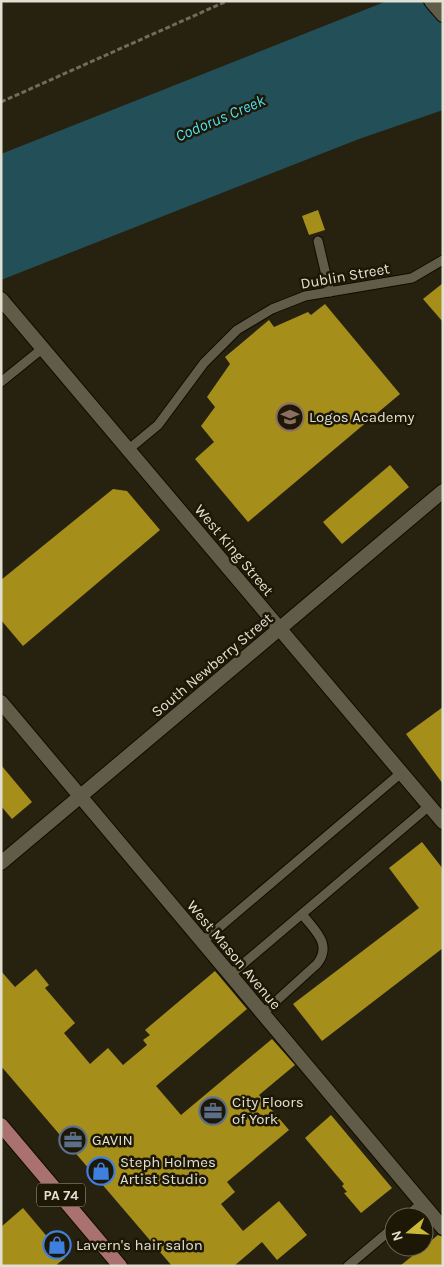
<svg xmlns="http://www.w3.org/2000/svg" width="444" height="1267" viewBox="0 0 444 1267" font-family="Karla,sans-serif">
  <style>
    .water { fill: #234f58 }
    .building { fill: #a68e1a }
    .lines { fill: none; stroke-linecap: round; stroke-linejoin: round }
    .service-casing { stroke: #0f0b00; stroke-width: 11 }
    .minor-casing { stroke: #0f0b00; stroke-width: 16 }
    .tertiary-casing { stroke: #0f0b00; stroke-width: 16 }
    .primary-casing { stroke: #0f0b00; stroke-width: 16 }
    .path { stroke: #6f6c5b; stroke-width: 3; stroke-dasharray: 5 2.5; stroke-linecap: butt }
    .service { stroke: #615c47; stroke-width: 9 }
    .minor { stroke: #615c47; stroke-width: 14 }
    .tertiary { stroke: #615c47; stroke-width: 14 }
    .primary { stroke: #a9726f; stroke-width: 14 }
    .labels { text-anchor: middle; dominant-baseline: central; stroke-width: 5; stroke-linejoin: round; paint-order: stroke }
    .shield { fill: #1d1806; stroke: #a7a396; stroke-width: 1 }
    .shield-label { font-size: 14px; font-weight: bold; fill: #e2dfd3 }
    .street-label { font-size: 15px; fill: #e2dfd3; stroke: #1d1806 }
    .poi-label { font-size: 15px; fill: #e2dfd3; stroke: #1d1806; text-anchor: start }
    .water-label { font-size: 16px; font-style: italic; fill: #4cdef6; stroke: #1d1806 }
  </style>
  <rect width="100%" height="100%" fill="#26220f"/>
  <!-- water -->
  <path class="water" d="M387 1H443V110L359 139 1 280V154Z"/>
  <!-- building -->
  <g class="building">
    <path d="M318 210 325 230 309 235 302 216Z"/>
    <path d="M443 283V322L423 299Z"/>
    <path d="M325 304 400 394 248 522 195 459 214 442 201 426 215 407 207 397 230 364 225 357 269 320 274 327 308 312 311 315Z"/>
    <path d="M390 465 409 487 342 544 323 522Z"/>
    <path d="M113 489 127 491 160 530 23 646 1 620V580Z"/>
    <path d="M443 707V784L406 734Z"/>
    <path d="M1 765 32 802 12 819 1 806Z"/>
    <path d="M422 842 443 869V948L322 1041 293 1004 419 908 389 868Z"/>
    <path d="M36 969 49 985 45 988 75 1023 64 1033 90 1064 108 1048 123 1065 147 1045 143 1040 150 1035 145 1030 215 971 247 1009 156 1086 181 1115 272 1039 295 1065 259 1095 289 1130 227 1182 235 1192 221 1204 243 1231 279 1201 307 1235 277 1260 262 1242 234 1266H172L1 1066V971L15 987Z"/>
    <path d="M331 1115 392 1188 361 1213 344 1193 347 1192 342 1186 344 1184 305 1138Z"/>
    <path d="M23 1208 65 1258 55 1266H1V1227Z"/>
    <path d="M438 1235 443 1237V1266H400Z"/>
  </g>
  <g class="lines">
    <!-- service casing -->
    <g class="service-casing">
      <g id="service">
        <path d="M318 241 330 292"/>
        <path d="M1 382 43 348"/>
        <path d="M129 449 158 425 204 363 237 330 272 309 305 296 412 278 443 260"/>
        <path d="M202 942 401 773"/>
        <path d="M230 975 429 806"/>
        <path d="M263 1013 317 964C333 944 314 930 302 914"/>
        <path d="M406 1217 422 1203"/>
        <path d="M348 1266 394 1227"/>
      </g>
    </g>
    <!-- minor casing -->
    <g class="minor-casing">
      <g id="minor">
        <path d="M1 702 443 1228"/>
        <path d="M1 863 443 491"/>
      </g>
    </g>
    <!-- tertiary casing -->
    <g class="tertiary-casing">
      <g id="tertiary">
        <path d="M431 1 443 15"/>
        <path d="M1 299 443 822"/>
      </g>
    </g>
    <!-- primary casing -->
    <g class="primary-casing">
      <path id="primary" d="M1 1125 120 1266"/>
    </g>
    <!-- path -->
    <path class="path" d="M1 102 227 1"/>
    <!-- service -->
    <use href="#service" class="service"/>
    <!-- minor -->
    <use href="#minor" class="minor"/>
    <!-- tertiary -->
    <use href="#tertiary" class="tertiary"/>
    <!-- primary -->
    <use href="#primary" class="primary"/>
  </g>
  <!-- icons -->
  <defs>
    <g id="school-ring" transform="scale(1.4375)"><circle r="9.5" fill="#1d1806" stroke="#8d6e63" stroke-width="1.5"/><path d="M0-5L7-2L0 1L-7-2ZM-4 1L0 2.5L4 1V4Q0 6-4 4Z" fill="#8d6e63"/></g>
    <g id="office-ring" transform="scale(1.4375)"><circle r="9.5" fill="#1d1806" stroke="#5c6f8a" stroke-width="1.5"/><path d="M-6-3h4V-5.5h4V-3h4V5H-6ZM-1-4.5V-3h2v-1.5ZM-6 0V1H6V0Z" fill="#5c6f8a"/></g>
    <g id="shop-ring" transform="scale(1.4375)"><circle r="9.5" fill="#1d1806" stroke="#3f7fe0" stroke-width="1.5"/><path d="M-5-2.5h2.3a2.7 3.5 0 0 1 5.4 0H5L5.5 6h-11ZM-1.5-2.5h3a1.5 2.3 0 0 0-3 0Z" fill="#3f7fe0"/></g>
  </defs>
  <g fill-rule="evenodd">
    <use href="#school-ring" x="290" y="417"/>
    <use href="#office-ring" x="213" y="1111"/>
    <use href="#office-ring" x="73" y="1140"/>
    <use href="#shop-ring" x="101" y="1171"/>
    <use href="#shop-ring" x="57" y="1245"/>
  </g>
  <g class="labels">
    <!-- shield labels -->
    <rect class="shield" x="37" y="1183.5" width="48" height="23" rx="4"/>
    <g class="shield-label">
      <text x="61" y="1195">PA 74</text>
    </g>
    <!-- street labels -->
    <g class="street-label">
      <text transform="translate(345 276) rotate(-10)">Dublin Street</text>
      <text transform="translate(234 550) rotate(50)">West King Street</text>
      <text transform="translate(212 665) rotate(-40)">South Newberry Street</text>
      <text transform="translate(234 955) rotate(50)">West Mason Avenue</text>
    </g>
    <!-- poi labels -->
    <g class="poi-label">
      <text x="309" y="417">Logos Academy</text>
      <text x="232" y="1102">City Floors<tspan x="232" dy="17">of York</tspan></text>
      <text x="92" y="1140">GAVIN</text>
      <text x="120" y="1162">Steph Holmes<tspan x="120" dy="17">Artist Studio</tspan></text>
      <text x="76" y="1245">Lavern's hair salon</text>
    </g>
    <!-- water labels -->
    <g class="water-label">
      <text transform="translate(220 118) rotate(-23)">Codorus Creek</text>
    </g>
  </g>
  <!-- border -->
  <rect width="444" height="1267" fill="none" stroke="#e2dfd3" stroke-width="5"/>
  <!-- north arrow -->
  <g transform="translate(409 1232) rotate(252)"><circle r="24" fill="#1d1806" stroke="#6c6858"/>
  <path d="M0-4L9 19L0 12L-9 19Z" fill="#cdb938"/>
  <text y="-8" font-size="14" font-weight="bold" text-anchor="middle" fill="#e2dfd3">N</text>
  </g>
</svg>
